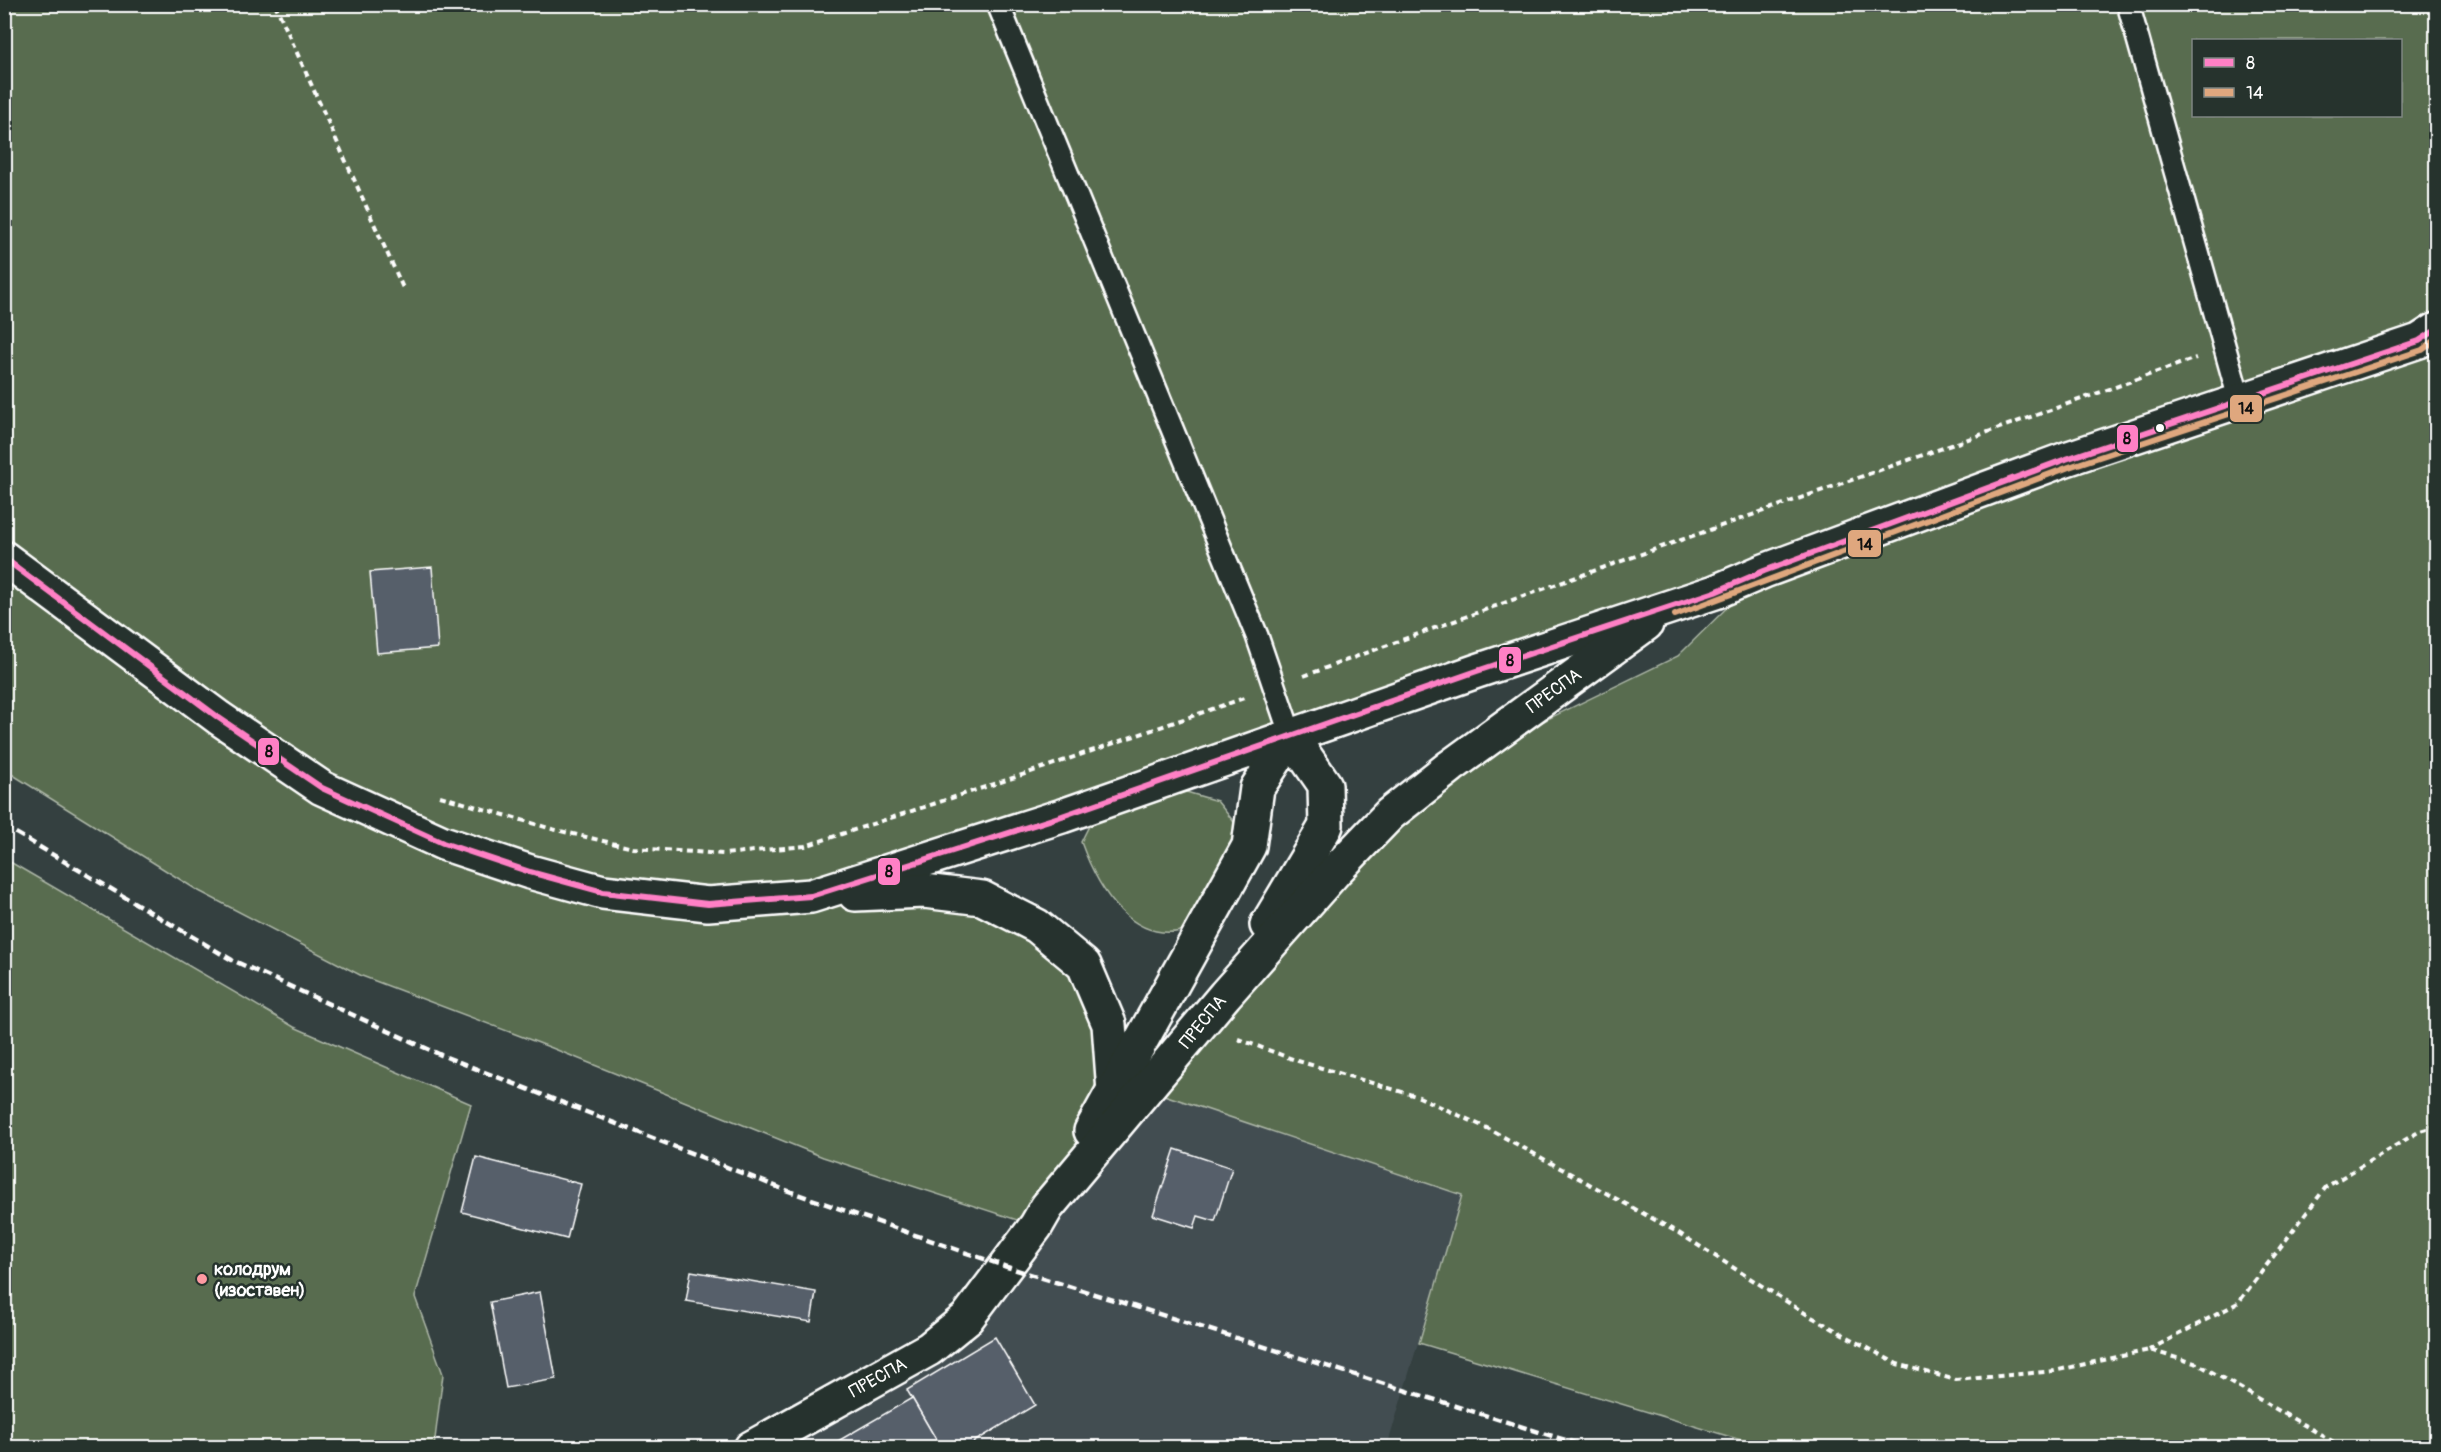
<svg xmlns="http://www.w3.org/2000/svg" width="2441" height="1452" viewBox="0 0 2441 1452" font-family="Pangolin,sans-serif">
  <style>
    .built { fill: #424d51 }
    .green { fill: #596c4f; stroke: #acb6a7; stroke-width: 1.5; fill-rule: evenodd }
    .building { fill: #565e6b; stroke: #fff; stroke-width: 1.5 }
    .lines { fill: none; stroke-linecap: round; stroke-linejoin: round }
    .service-casing { stroke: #fff; stroke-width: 26 }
    .tertiary-casing { stroke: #fff; stroke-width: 38 }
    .path { stroke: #fff; stroke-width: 4; stroke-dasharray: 6 4.5; stroke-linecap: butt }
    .service { stroke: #26332d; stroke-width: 21 }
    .tertiary { stroke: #26332d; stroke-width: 33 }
    .rail { stroke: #fff; stroke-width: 4.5; stroke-dasharray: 9 4.5; stroke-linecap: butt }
    .bus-1-casing { stroke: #26332d; stroke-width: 10 }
    .bus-2-casing { stroke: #26332d; stroke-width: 10 }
    .bus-1 { stroke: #ff80c5; stroke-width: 6 }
    .bus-2 { stroke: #dfa77e; stroke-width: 6 }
    .bus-dot { fill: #fff; stroke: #26332d; stroke-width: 2 }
    .poi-dot { fill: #ff9aa2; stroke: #26332d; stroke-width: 2 }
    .labels { text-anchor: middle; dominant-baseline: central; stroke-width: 5; stroke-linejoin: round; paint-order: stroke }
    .street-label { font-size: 18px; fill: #fff; stroke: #26332d }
    .poi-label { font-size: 18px; font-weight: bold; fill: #fff; stroke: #26332d; text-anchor: start }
    .line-badge { stroke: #26332d; stroke-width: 2 }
    .pale-badge-label { font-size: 16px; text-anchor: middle; font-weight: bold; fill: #111 }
  </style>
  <rect width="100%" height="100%" fill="#344040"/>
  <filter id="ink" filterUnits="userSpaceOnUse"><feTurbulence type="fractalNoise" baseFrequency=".0167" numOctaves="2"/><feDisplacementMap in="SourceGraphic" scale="12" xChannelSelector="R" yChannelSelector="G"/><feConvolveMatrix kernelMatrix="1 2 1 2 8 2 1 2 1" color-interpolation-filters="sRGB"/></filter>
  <g filter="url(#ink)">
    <!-- built -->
    <path class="built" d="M1146 1089 1462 1195 1387 1447 751 1448 929 1350Z"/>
    <!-- green -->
    <g class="green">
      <path d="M4 5H2436V1447H1764L1419 1343 1462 1195 1146 1089 1036 1226 823 1157 552 1048 362 976 197 890 5 770ZM2194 40H2400V116H2194ZM1763 572 1678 656 1451 766 1146 1089 1084 965 1037 926 924 891 814 895Z"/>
      <path d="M1183 791 1217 801 1238 827 1233 854 1192 928C1133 949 1098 889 1081 842L1093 818Z"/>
      <path d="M5 859 294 1027 471 1104 415 1297 443 1374 434 1447H5Z"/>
    </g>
    <!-- building -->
    <g class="building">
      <path d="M432 567 438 648 377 653 370 572Z"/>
      <path d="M1175 1149 1232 1168 1215 1221 1198 1216 1194 1228 1153 1215Z"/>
      <path d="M476 1157 581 1184 567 1239 462 1212Z"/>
      <path d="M691 1271 816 1292 811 1322 686 1301Z"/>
      <path d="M540 1292 556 1379 506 1388 490 1302Z"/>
      <path d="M995 1337 1035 1405 964 1448H941L907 1390Z"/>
      <path d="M912 1398 941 1448H826Z"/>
    </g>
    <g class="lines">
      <!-- service casing -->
      <g class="service-casing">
        <g id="service">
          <path d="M998 4 1257 636 1291 736"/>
          <path d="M2128 4 2240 402"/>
        </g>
      </g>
      <!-- tertiary casing -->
      <g class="tertiary-casing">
        <g id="tertiary">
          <path d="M4 558 219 718 322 788 443 843 530 872 603 892 708 904 811 896 1062 816 1477 671 1715 592 1764 571 2066 459 2419 341 2436 330"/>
          <path d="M855 894 924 891 982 898 1037 926 1084 965 1109 1024 1114 1092"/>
          <path d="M1091 1131 1249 846 1257 788 1291 736 1325 785 1326 826 1267 925"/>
          <path d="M751 1448 929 1349 967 1318 1036 1226 1047 1207 1225 995 1337 869 1390 814 1451 766 1646 624"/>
        </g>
      </g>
      <!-- path -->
      <g class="path">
        <path d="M275 4 403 288"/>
        <path d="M4 514 12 520"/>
        <path d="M1304 676C1600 566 1899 465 2196 358"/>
        <path d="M440 796 552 829 633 848 724 854 805 846 1028 773 1244 698"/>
        <path d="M1238 1039 1298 1061 1419 1097 1489 1129 1677 1232 1808 1315 1897 1364 1956 1380 2054 1371 2149 1350 2198 1364 2344 1448"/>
        <path d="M2149 1350 2238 1303 2326 1187 2420 1131 2436 1126"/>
      </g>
      <!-- service -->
      <use href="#service" class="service"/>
      <!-- tertiary -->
      <use href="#tertiary" class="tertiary"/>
      <!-- rail -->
      <path class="rail" d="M4 826 232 960 441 1055 780 1188 1007 1267 1591 1448"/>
      <!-- bus-1 casing -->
      <g class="bus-1-casing">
        <path id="bus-1" d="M4 558 219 718 322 788 443 843 530 872 603 892 708 904 811 896 1062 816 1477 671 1715 592 1764 571 2066 459 2419 341 2436 330"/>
      </g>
      <!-- bus-2 casing -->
      <g class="bus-2-casing">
        <path id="bus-2" d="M1675 615 2069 467 2422 350 2436 340"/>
      </g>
      <!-- bus-1 -->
      <use href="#bus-1" class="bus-1"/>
      <!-- bus-2 -->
      <use href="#bus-2" class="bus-2"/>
    </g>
  </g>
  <!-- markers -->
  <circle class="bus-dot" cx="2160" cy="428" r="5"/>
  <circle class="poi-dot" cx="202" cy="1279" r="6"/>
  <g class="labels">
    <!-- street labels -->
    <g class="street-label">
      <text transform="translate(1554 691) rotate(-36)">ПРЕСПА</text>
      <text transform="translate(1203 1022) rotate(-51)">ПРЕСПА</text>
      <text transform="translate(878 1378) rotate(-29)">ПРЕСПА</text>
    </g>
    <!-- poi labels -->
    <g class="poi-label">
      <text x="214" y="1269">колодрум<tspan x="214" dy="21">(изоставен)</tspan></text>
    </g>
  </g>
  <g class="line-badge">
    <rect x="2229" y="394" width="34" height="29" rx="6" fill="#dfa77e"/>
    <rect x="2116" y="424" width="23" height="29" rx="6" fill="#ff80c5"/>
    <rect x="1847" y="529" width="35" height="29" rx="6" fill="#dfa77e"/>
    <rect x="1498" y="646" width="24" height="28" rx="6" fill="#ff80c5"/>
    <rect x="257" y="737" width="23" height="29" rx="6" fill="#ff80c5"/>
    <rect x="877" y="857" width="24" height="29" rx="6" fill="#ff80c5"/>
  </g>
  <g class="pale-badge-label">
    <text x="2246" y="414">14</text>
    <text x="2127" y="444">8</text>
    <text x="1865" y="550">14</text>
    <text x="1510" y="666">8</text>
    <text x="269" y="757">8</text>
    <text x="889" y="877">8</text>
  </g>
  <!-- margin -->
  <rect width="2441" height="1452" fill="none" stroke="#26332d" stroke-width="24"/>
  <rect x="12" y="12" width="2417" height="1428" fill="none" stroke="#fff" stroke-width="2" filter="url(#ink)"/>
  <!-- legend -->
  <rect x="2192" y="39" width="210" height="78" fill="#26332d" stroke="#7d8581" stroke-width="1.5"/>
  <rect x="2204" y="58" width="30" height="9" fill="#ff80c5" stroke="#7d8581" stroke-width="1.5"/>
  <text x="2246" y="69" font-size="18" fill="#ffffff">8</text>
  <rect x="2204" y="88" width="30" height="9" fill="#dfa77e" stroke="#7d8581" stroke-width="1.5"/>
  <text x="2246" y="99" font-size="18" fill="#ffffff">14</text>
</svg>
